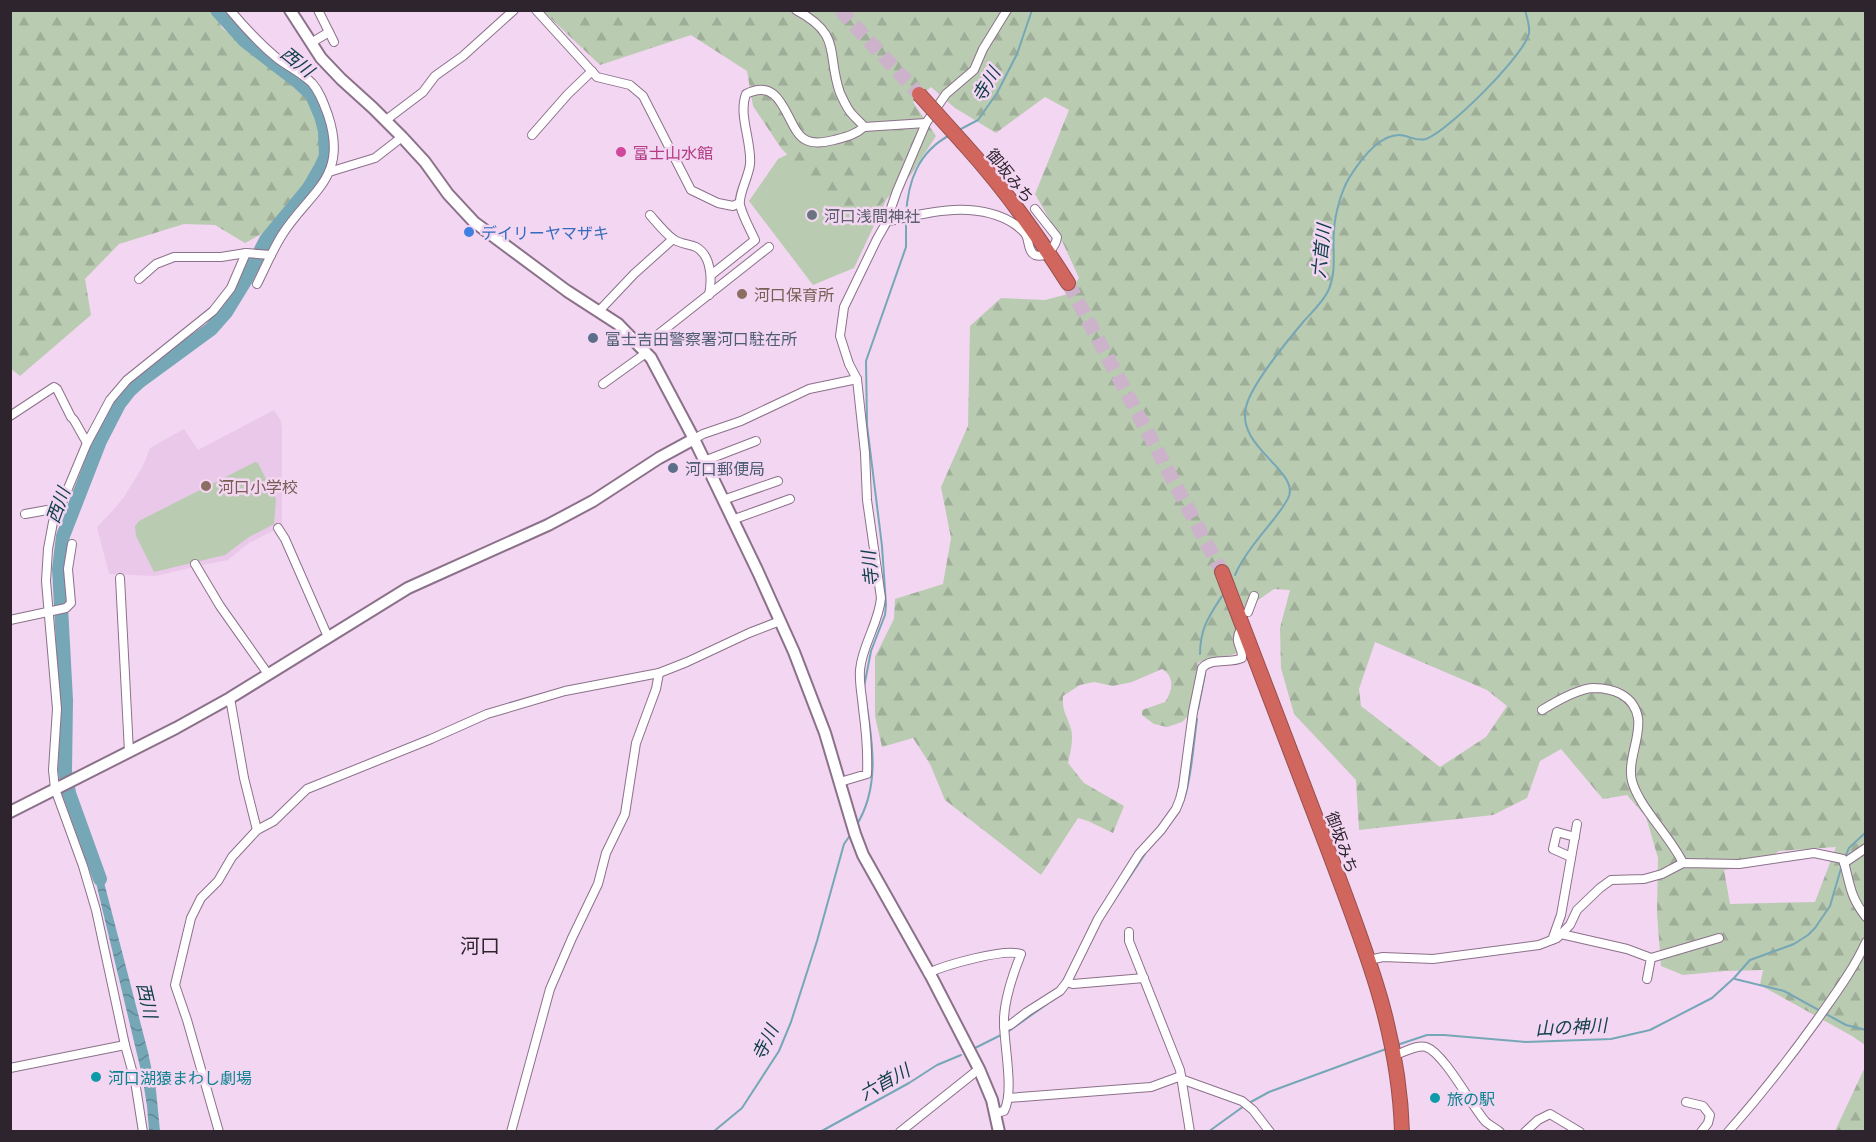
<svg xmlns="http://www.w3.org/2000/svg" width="1876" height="1142" viewBox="0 0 1876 1142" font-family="Literata,'Noto Sans JP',serif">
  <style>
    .built { fill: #eac8e9 }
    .green { fill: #b9cbb1 }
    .forest { fill: url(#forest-firs); fill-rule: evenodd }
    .water { fill: url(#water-waves) }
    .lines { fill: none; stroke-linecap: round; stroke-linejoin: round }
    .stream { stroke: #76a7b7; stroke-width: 2 }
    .river { stroke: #76a7b7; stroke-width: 14 }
    .highway-tunnel { stroke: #ccb2ca; stroke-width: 14; stroke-dasharray: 14 7; stroke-linecap: butt }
    .street-casing { stroke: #8b718a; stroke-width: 10 }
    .secondary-casing { stroke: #8b718a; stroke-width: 14 }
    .highway-casing { stroke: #974f4d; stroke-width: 16 }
    .street { stroke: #fff; stroke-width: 8 }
    .secondary { stroke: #fff; stroke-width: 10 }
    .highway { stroke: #d0665d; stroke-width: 14 }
    .highway-bridge-casing { stroke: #974f4d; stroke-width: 16; stroke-linecap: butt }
    .highway-bridge { stroke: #d0665d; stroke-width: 14 }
    .hotel-dot { fill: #d1479c; stroke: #f3d6f1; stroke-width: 2 }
    .worship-dot { fill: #6b7280; stroke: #f3d6f1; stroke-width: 2 }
    .shop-dot { fill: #3f7fe0; stroke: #f3d6f1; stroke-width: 2 }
    .education-dot { fill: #8d6e63; stroke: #f3d6f1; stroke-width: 2 }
    .service-dot { fill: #5c6f8a; stroke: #f3d6f1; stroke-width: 2 }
    .culture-dot { fill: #0f9aa8; stroke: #f3d6f1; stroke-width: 2 }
    .labels { text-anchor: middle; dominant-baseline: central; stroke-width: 5; stroke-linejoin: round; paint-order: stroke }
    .hotel-label { font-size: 16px; fill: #b23c85; stroke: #f3d6f1; text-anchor: start }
    .street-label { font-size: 16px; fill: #2e242e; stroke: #f3d6f1 }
    .worship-label { font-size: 16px; fill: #5b616d; stroke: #f3d6f1; text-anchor: start }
    .shop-label { font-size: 16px; fill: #366cbe; stroke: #f3d6f1; text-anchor: start }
    .education-label { font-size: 16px; fill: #785e54; stroke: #f3d6f1; text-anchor: start }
    .service-label { font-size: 16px; fill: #4e5e75; stroke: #f3d6f1; text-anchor: start }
    .culture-label { font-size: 16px; fill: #0d838f; stroke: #f3d6f1; text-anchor: start }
    .water-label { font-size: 18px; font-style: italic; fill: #12404c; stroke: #f3d6f1 }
    .quarter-label { font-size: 20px; fill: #2e242e; stroke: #f3d6f1 }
  </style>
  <defs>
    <pattern id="forest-firs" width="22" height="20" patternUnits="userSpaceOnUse" patternTransform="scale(1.5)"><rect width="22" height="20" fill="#b9cbb1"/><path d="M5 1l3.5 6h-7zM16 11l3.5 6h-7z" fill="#9fae99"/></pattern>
    <pattern id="water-waves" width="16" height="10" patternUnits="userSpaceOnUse" patternTransform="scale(1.5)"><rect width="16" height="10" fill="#76a7b7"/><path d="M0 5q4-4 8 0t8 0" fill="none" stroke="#618895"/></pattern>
  </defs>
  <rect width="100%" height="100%" fill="#f3d6f1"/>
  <!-- built -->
  <path class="built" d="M274 410 281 421 282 429V526L249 543 228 560 203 565 199 563 192 566 190 568 155 576 109 574 97 527 114 509 124 497 143 466 150 448 184 429 198 450Z"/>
  <!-- green -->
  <g class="green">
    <path d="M801 148 901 163 886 200 854 268 813 285 749 201 778 159Z"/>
    <path d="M255 462 258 463 276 499 274 524 249 537 225 555 154 572 136 536 135 526 139 521Z"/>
  </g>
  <!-- forest -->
  <g class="forest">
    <path d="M10 11H214L222 28 300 88 321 123 326 167 294 213 281 223 245 243 215 225 184 224 119 244 85 279 91 315 20 376 10 368Z"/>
    <path d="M543 11H1865V1049V1045L1852 1036 1760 985 1763 970 1725 971 1683 975 1661 966 1657 913 1658 858 1646 817 1627 795 1603 799 1561 749 1540 761 1527 798 1493 815 1359 830 1356 780 1294 714 1281 668 1280 628 1290 590 1274 589 1245 609 1228 569 1215 575 1237 629 1234 640 1237 653C1224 659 1210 655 1198 663L1189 715 1182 722 1167 727 1154 724 1142 715V710L1165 702C1173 690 1175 677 1162 669L1132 682 1113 686 1094 682 1080 685 1063 696C1062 713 1067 714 1071 729 1074 740 1070 752 1068 763L1084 783 1124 806 1113 833 1088 821 1078 818 1041 875 945 800 930 764 913 738 882 747 875 716V657L894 619 895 599 943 584 951 538 941 487 968 426 970 326 1001 298 1045 300 1068 294 1079 278 1063 243 1035 194 1069 110 1045 97 996 133 955 108 931 87 913 102 936 136 909 177 856 228 781 148 753 106 747 71 691 35 600 65ZM1375 642 1487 690 1507 706 1486 737 1440 767 1361 706 1359 689ZM1836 847 1815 902 1730 904 1724 870 1763 864 1779 851Z"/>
    <path d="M1865 1067V1131H1835Z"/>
  </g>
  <!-- water -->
  <path class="water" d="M98 859 148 1052 156 1090 160 1131H149L147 1106 142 1075 92 866Z"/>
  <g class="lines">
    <!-- stream -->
    <g class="stream">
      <path d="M957 131 978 120 997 93 1017 54 1032 10"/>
      <path d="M906 215C908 181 918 152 950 135"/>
      <path d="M1235 575C1243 556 1261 535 1274 519 1279 512 1286 504 1289 496 1298 470 1236 447 1246 407 1251 384 1288 340 1304 321 1313 311 1324 301 1329 289 1337 270 1332 250 1334 230 1335 214 1341 192 1349 178 1359 162 1378 135 1399 135 1408 135 1416 142 1426 139 1447 132 1525 55 1529 33 1530 25 1527 18 1525 10"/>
      <path d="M1200 654C1200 629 1209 616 1222 596"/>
      <path d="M864 687 871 651 885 615 886 605 882 546 867 425 866 361 906 247V221"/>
      <path d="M1198 709 1205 674"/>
      <path d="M1174 818C1191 800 1193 745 1197 719"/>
      <path d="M856 826C880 788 873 744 866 701"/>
      <path d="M1845 857 1849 848 1866 832"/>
      <path d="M1113 902 1145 854"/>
      <path d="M1735 979 1784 991 1846 1025 1866 1030"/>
      <path d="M1009 1031 1047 1004"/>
      <path d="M1397 1045 1427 1035H1444L1526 1042 1611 1039 1650 1030 1712 998 1734 978 1750 960 1794 944 1808 935 1815 928 1830 906 1842 865"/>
      <path d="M975 1048 1001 1035"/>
      <path d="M1249 1103 1269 1092 1386 1049"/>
      <path d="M713 1132 742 1108 779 1051 791 1022 817 941 844 844 851 834"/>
      <path d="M820 1132 909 1083 937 1065 961 1055"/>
      <path d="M1208 1132 1244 1106"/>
    </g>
    <!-- river -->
    <path class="river" d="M100 879 69 793 65 771 66 700 59 569 63 536 100 441 119 404 130 390 140 381 211 329 226 312 245 281 266 240 309 188 321 167 326 156 325 131 321 116 312 95 297 81 245 41 217 10"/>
    <!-- highway-tunnel -->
    <g class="highway-tunnel">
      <path d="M840 10 919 94"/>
      <path d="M1068 283 1222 572"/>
    </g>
    <!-- street casing -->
    <g class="street-casing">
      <g id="street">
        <path d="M230 10C245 28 260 44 278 59 289 67 302 73 312 83 320 92 324 104 328 115 349 178 310 191 282 235 272 251 265 268 257 284"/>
        <path d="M318 10 334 42"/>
        <path d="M536 10 597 77 630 85 643 96 691 190 718 203 733 206 739 203"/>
        <path d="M796 10C843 35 826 53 840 93 843 99 847 109 852 114 856 119 860 121 864 127L926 123"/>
        <path d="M311 43 329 32"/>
        <path d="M386 120 423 92 435 76 463 56 514 10"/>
        <path d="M532 135 568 94 592 71"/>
        <path d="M329 172 375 158 402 137"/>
        <path d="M650 215C657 223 665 233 673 239 680 244 689 244 696 247 712 256 712 280 709 295"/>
        <path d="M886 222C927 212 978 199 1016 225 1019 228 1024 231 1026 235 1029 240 1028 252 1035 255 1046 259 1056 246 1057 237L1035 209"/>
        <path d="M711 275 755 240C750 229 743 217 740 205 738 195 749 176 750 164 752 142 738 115 746 94 785 74 786 131 806 140 813 144 826 142 834 140 845 137 855 135 864 127"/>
        <path d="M139 279 156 264 174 257H221L246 253 271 255"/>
        <path d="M599 311 634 274 673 239"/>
        <path d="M641 348 769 247"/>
        <path d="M603 384 646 353"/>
        <path d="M10 416 54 387 57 389 71 417 74 420 87 443"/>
        <path d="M694 439 703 434 741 421 809 389 857 379"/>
        <path d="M704 461 756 441"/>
        <path d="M723 500 778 481"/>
        <path d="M25 514 53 509 59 510"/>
        <path d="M732 520 790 499"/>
        <path d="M278 528 285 539 328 637"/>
        <path d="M195 564 220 606 268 674"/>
        <path d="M120 578 129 752"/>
        <path d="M1248 612 1254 596"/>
        <path d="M10 620 66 608 71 603 68 569 72 544"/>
        <path d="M230 698 244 778 257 830"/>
        <path d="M1542 710C1555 702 1577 689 1593 688 1613 688 1634 695 1638 718 1641 737 1627 761 1632 781 1639 807 1670 836 1683 863"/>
        <path d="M840 782 867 774C868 751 866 730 863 708 862 695 859 683 860 670 862 645 879 623 881 598L867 500 865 453 857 379 849 364 840 336 844 307 877 239 885 225 897 191 926 123 946 94 974 70 983 49 1007 10"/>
        <path d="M1571 857 1553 849 1557 832 1575 837"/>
        <path d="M1844 863 1866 848"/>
        <path d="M1129 932V941L1180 1070 1190 1132"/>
        <path d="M1561 934 1627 949 1651 958 1647 979"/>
        <path d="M1552 940 1561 915 1577 824"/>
        <path d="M1651 958 1719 938"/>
        <path d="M1369 960 1383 957 1433 959 1539 945 1557 938 1570 925 1577 910 1600 888 1611 880 1644 879 1662 874 1683 863 1739 864 1814 853 1843 859C1850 882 1849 896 1866 917"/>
        <path d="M928 973C946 965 1004 948 1021 954 1013 974 1005 996 1004 1018 1003 1042 1015 1091 1004 1111L996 1113"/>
        <path d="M1067 982 1073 984 1144 978"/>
        <path d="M1004 1027 1010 1025 1027 1012 1060 991 1067 982 1098 919 1139 854 1161 830 1176 809 1180 799 1183 787 1193 712 1202 668C1212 657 1230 664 1242 658 1243 648 1235 644 1239 633"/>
        <path d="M1395 1055C1403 1053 1417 1044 1426 1047 1444 1053 1471 1105 1485 1121 1489 1125 1495 1128 1500 1132"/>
        <path d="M10 1068 125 1045"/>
        <path d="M1181 1079 1242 1101 1253 1110 1270 1132"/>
        <path d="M1008 1098 1151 1087 1181 1076"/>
        <path d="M1686 1102 1703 1106 1710 1115 1708 1123 1701 1132"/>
        <path d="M143 1132 135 1081 125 1045 96 910 83 866 55 789 53 770 57 709 46 581 48 549 53 522 59 510 87 443 110 400 127 380 213 311 231 288 246 253"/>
        <path d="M219 1132 187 1020 175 985 191 918 201 898 218 881 232 857 257 830 274 821 307 789 431 739 487 714 565 691 659 673 687 662 749 633 780 621"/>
        <path d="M511 1132 550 989 572 938 598 884 606 853 625 814 636 743 656 689 659 673"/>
        <path d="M900 1132 979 1069"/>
        <path d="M1525 1132 1538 1120 1550 1114 1580 1132"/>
        <path d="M1728 1132C1760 1096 1789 1059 1817 1020 1833 997 1854 969 1866 942"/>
      </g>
    </g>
    <!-- secondary casing -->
    <g class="secondary-casing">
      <g id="secondary">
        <path d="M290 10 321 58 341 79 373 108 402 137 425 162 448 194 474 222 567 291 618 324 651 358 694 439 758 572 794 652 825 733 855 834 863 855 931 976 979 1069 992 1100 999 1132"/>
        <path d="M10 812 176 728 230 698 408 588 548 525 593 501 659 458 694 439"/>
      </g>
    </g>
    <!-- highway casing -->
    <g class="highway-casing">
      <g id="highway">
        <path d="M964 144C1003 187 1037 234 1068 283"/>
        <path d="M1222 572C1258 665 1294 758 1329 852 1364 946 1399 1029 1402 1132"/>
      </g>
    </g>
    <!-- street -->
    <use href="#street" class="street"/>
    <!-- secondary -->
    <use href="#secondary" class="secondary"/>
    <!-- highway -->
    <use href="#highway" class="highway"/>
    <!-- highway-bridge casing -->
    <g class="highway-bridge-casing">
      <path id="highway-bridge" d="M919 94 964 144"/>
    </g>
    <!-- highway-bridge -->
    <use href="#highway-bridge" class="highway-bridge"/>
  </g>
  <!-- markers -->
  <circle class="hotel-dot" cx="621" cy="152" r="6"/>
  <circle class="worship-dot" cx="812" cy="215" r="6"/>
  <circle class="shop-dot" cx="469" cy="232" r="6"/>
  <g class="education-dot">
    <circle cx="742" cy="294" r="6"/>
    <circle cx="206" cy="486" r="6"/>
  </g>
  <g class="service-dot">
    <circle cx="593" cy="338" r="6"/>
    <circle cx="673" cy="468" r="6"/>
  </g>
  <g class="culture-dot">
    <circle cx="96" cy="1077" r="6"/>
    <circle cx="1435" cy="1098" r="6"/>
  </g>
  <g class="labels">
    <!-- hotel labels -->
    <g class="hotel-label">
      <text x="633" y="152">富士山水館</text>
    </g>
    <!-- street labels -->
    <g class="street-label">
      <text transform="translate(1011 175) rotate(51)">御坂みち</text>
      <text transform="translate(1343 842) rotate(70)">御坂みち</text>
    </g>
    <!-- worship labels -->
    <g class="worship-label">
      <text x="824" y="215">河口浅間神社</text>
    </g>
    <!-- shop labels -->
    <g class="shop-label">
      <text x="481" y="232">デイリーヤマザキ</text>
    </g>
    <!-- education labels -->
    <g class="education-label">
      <text x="754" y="294">河口保育所</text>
      <text x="218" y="486">河口小学校</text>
    </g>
    <!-- service labels -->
    <g class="service-label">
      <text x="605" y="338">富士吉田警察署河口駐在所</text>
      <text x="685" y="468">河口郵便局</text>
    </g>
    <!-- culture labels -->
    <g class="culture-label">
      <text x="108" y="1077">河口湖猿まわし劇場</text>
      <text x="1447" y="1098">旅の駅</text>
    </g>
    <!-- water labels -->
    <g class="water-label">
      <text transform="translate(298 61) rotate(39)">西川</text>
      <text transform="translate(985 84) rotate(-59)">寺川</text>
      <text transform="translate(1320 251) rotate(-84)">六首川</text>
      <text transform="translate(57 505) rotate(-70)">西川</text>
      <text transform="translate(869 569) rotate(-96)">寺川</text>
      <text transform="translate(148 1000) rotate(77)">西川</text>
      <text transform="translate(1571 1026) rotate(-3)">山の神川</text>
      <text transform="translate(764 1042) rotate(-64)">寺川</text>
      <text transform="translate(884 1081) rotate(-29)">六首川</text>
    </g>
    <!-- quarter labels -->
    <g class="quarter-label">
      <text x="480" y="944">河口</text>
    </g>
  </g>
  <!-- border -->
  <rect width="1876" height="1142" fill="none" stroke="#2e242e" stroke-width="24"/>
</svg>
